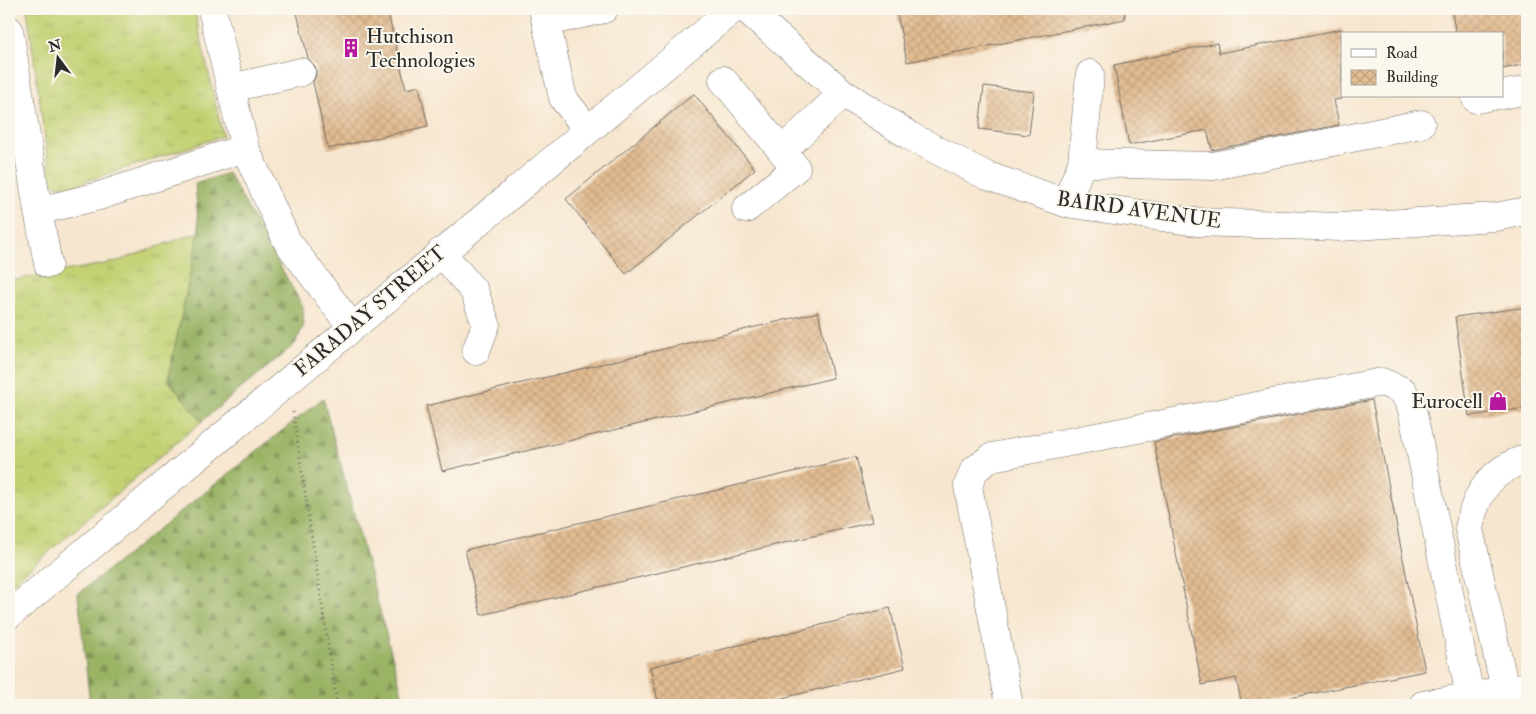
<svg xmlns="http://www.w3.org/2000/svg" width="1536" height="714" viewBox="0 0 1536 714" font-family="'IM FELL Double Pica',serif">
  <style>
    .grass { fill: url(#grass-tufts); stroke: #777e4f }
    .forest { fill: url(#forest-firs); stroke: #626f48 }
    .building { fill: url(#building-cross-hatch) }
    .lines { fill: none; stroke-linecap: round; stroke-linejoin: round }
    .minor-casing { stroke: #726c64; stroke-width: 29 }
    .path { stroke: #726c64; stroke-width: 3; stroke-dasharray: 1 4; stroke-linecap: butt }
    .minor { stroke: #fff; stroke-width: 28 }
    .labels { text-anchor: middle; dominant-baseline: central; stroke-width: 4; stroke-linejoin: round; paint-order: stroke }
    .poi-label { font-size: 21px; fill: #2b2b2b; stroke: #fbf7ec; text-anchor: start }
    .street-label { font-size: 21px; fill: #2b2b2b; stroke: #fbf7ec }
  </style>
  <defs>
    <pattern id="grass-tufts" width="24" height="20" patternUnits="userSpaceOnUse" patternTransform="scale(1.25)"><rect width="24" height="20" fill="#c3d173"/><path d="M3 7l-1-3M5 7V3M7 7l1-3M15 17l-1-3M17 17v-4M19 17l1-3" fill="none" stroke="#a8b464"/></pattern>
    <pattern id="forest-firs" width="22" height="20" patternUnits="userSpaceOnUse" patternTransform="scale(1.25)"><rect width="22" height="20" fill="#9ab365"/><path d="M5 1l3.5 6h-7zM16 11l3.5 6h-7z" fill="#7e9253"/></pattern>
    <pattern id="building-cross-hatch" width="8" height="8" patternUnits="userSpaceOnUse" patternTransform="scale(1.25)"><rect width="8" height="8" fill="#e2bc92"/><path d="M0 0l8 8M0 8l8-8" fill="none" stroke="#c2a27e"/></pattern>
  </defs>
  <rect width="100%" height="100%" fill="#fbf7ec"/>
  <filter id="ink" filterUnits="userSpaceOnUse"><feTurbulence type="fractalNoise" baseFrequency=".02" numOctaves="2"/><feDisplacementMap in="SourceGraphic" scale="10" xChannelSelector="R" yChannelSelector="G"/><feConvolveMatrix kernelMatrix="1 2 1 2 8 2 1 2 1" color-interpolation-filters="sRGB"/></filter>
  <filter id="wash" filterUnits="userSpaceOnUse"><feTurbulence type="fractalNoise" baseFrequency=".0096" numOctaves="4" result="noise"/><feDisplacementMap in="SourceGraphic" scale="20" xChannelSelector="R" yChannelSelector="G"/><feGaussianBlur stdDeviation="1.12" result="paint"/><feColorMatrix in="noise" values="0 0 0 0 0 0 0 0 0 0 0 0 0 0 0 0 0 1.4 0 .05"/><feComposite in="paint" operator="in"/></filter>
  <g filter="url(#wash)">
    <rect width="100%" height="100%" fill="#f7e6cf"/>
    <!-- grass -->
    <g class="grass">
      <path d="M27 9H194L223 136 66 188 51 183Z"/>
      <path d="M199 232 168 380 202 421 9 586V281L115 262Z"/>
    </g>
    <!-- forest -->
    <g class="forest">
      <path d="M228 173 303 307 304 325 295 344 202 421 168 380 199 232 195 184Z"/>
      <path d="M323 398 402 693 397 705H90L78 594Z"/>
    </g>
    <g id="blocks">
      <!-- building -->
      <g class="building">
        <path d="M296 9H387L406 89 419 86 428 126 328 149 313 82 316 76V68L308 58Z"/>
        <path d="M896 9H1124L1125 19 907 62Z"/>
        <path d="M1451 9H1527V64L1502 69V34H1456Z"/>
        <path d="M1342 29V99L1334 100 1339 125 1212 150 1207 130 1129 145 1114 65 1217 43 1219 53Z"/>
        <path d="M984 86 1034 92 1029 135 979 129Z"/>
        <path d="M694 94 755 169 626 274 566 199Z"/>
        <path d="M1527 307V408L1469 416 1455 317Z"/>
        <path d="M818 312 833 378 442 471 426 406Z"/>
        <path d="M1372 400 1425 671 1254 705H1242L1236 678 1202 685 1154 442Z"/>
        <path d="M856 457 872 522 481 615 465 550Z"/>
        <path d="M890 608 905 668 754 705H659L650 667Z"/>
      </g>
    </g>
  </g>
  <g filter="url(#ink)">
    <use href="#blocks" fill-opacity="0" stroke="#726c64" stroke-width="1"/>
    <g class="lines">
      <!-- minor casing -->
      <g class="minor-casing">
        <g id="minor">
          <path d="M212 9 245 148 287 241 351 326"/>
          <path d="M543 9 563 98 587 129"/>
          <path d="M746 9 843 93 910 136 985 175 1066 203 1196 222 1340 227 1495 217 1527 211"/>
          <path d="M546 22 604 9"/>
          <path d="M9 30 38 211 99 196 245 148"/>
          <path d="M723 80 796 168 746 209"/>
          <path d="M231 88 301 72"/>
          <path d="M1502 95 1527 90"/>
          <path d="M1476 99 1493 96"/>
          <path d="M782 151 843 93"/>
          <path d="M1082 163 1213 166 1421 124"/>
          <path d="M1066 203 1082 163 1090 74"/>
          <path d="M38 211 48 264"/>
          <path d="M441 252 474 291 486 324 476 351"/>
          <path d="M9 615 733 9"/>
          <path d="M1505 689 1469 529C1475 492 1492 470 1527 458"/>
          <path d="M1009 705 968 486 974 470 992 457 1382 382 1403 391 1412 409 1470 696"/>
          <path d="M1423 705 1527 686"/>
        </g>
      </g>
      <!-- path -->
      <path class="path" d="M293 412 337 705"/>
      <!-- minor -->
      <use href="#minor" class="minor"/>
    </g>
  </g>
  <!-- icons -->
  <defs>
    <g id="building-bare" transform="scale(1.5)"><path d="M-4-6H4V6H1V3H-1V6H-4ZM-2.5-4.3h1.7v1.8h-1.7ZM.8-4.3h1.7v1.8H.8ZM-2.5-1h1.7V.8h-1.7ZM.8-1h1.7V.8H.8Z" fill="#b5179e" stroke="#fbf7ec" stroke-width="2.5" paint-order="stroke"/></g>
    <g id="shop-bare" transform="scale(1.5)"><path d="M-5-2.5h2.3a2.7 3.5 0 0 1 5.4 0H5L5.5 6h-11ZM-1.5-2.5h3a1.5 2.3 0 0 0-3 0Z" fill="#b5179e" stroke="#fbf7ec" stroke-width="2.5" paint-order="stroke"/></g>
  </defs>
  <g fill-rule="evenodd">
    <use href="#building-bare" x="351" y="48"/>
    <use href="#shop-bare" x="1498" y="401"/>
  </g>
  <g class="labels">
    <!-- poi labels -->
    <g class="poi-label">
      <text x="366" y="36">Hutchison<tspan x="366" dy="24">Technologies</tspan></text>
      <text x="1483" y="401" text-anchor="end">Eurocell</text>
    </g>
    <!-- street labels -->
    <g class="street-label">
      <text transform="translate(1139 210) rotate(8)">BAIRD AVENUE</text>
      <text transform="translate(370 311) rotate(-40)">FARADAY STREET</text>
    </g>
  </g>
  <!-- margin -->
  <rect width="1536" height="714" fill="none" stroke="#fbf7ec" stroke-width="30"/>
  <!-- legend -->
  <rect x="1341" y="32" width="162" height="65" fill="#fbf7ec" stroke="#a8a59f"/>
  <rect x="1351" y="49" width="25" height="8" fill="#ffffff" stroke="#a8a59f"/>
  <text x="1386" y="58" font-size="15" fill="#2b2b2b">Road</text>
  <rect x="1351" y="70" width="25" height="15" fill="url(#building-cross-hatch)" stroke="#a8a59f"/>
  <text x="1386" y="82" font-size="15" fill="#2b2b2b">Building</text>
  <!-- north arrow -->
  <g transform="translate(58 58) rotate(345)" stroke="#fbf7ec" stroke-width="4" paint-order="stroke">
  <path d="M0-4L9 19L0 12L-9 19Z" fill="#2b2b2b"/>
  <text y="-8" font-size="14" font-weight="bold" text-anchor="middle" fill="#2b2b2b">N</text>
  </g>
</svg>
